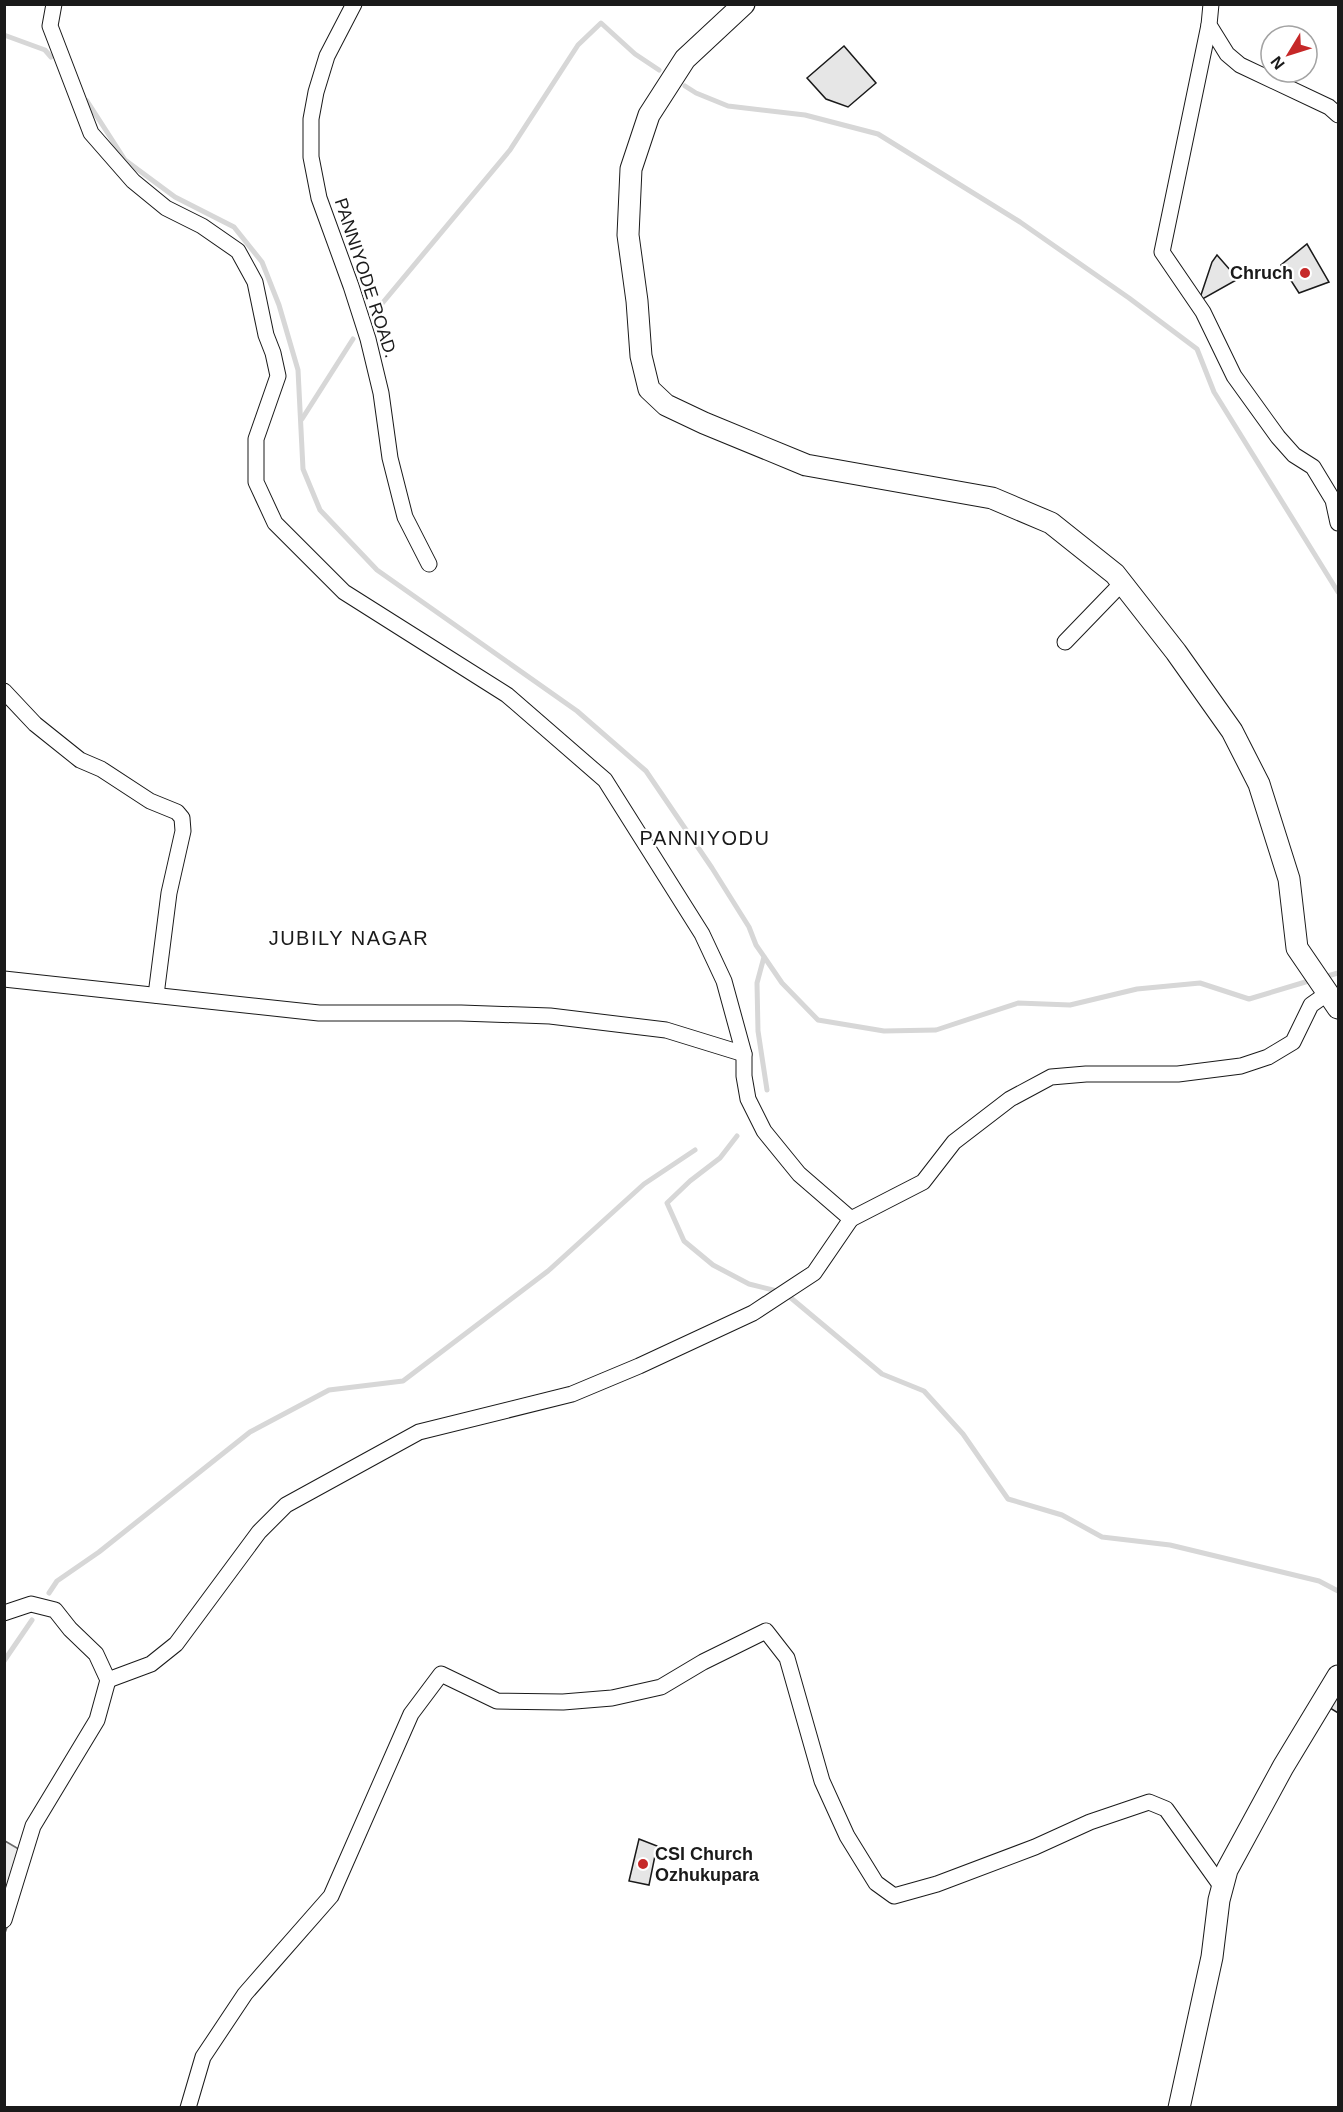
<svg xmlns="http://www.w3.org/2000/svg" width="1343" height="2112" viewBox="0 0 1343 2112" font-family="Helvetica,sans-serif">
  <style>
    .built { fill: #ededed; stroke: #6a6a6a; stroke-width: 1.5 }
    .lines { fill: none; stroke-linecap: round; stroke-linejoin: round }
    .stream { stroke: #d7d7d7; stroke-width: 5 }
    .building { fill: #e6e6e6; stroke: #1a1a1a; stroke-width: 1.5 }
    .street-casing { stroke: #1a1a1a; stroke-width: 17 }
    .secondary-casing { stroke: #1a1a1a; stroke-width: 23 }
    .street { stroke: #fff; stroke-width: 15 }
    .secondary { stroke: #fff; stroke-width: 21 }
    .poi-dot { fill: #c62828; stroke: #fff; stroke-width: 2 }
    .labels { text-anchor: middle; dominant-baseline: central; stroke-width: 4.5; stroke-linejoin: round; paint-order: stroke }
    .poi-label { font-size: 18px; font-weight: bold; fill: #1a1a1a; stroke: #fff; text-anchor: end }
    .street-label { font-size: 18px; fill: #1a1a1a; stroke: #fff }
    .neighbourhood-label { font-size: 20px; letter-spacing: 1.5px; fill: #1a1a1a; stroke: #fff }
  </style>
  <rect width="100%" height="100%" fill="#fff"/>
  <!-- built -->
  <path class="built" d="M5 1841 22 1851 11 1916 5 1933Z"/>
  <g class="lines">
    <!-- stream -->
    <g class="stream">
      <path d="M4 35 45 50 51 57"/>
      <path d="M685 86 696 93 728 106 805 115 878 134 1020 222 1129 298 1197 349 1214 392 1338 592"/>
      <path d="M87 101 125 160 175 197 234 227 262 262 279 305 298 370 303 469 320 510 377 570 577 711 646 771 712 868 749 927 756 945 782 983 818 1020 884 1031 936 1030 1018 1003 1070 1005 1137 989 1200 983 1249 999 1312 980"/>
      <path d="M375 312 510 150 578 45 601 23 635 54 659 70"/>
      <path d="M302 419 353 339"/>
      <path d="M764 957 757 983 758 1031 767 1090"/>
      <path d="M1324 977 1338 973"/>
      <path d="M737 1136 720 1158 690 1181 667 1203 684 1241 713 1265 749 1284 785 1293 882 1374 924 1391 963 1434 1008 1499 1062 1515 1102 1537 1170 1545 1319 1581 1338 1591"/>
      <path d="M49 1593 57 1581 99 1552 250 1432 329 1390 403 1381 548 1271 644 1184 695 1150"/>
      <path d="M4 1661 32 1620"/>
    </g>
  </g>
  <!-- building -->
  <g class="building">
    <path d="M844 46 876 83 848 107 826 99 807 78Z"/>
    <path d="M1307 244 1329 282 1299 293 1281 265Z"/>
    <path d="M1217 255 1238 279 1199 301 1212 262Z"/>
    <path d="M1338 1693V1713L1330 1708Z"/>
    <path d="M639 1839 657 1846 649 1885 629 1881Z"/>
  </g>
  <g class="lines">
    <!-- street casing -->
    <g class="street-casing">
      <g id="street">
        <path d="M54 4 50 26 91 133 133 181 166 208 202 226 238 251 255 282 266 335 273 353 278 376 256 439V482L275 523 344 592 507 695 605 780 702 934 724 981 744 1054V1076L748 1099 764 1131 799 1174 851 1219 923 1182 954 1142 1010 1099 1051 1077 1086 1074H1178L1241 1066 1268 1057 1293 1042 1311 1005 1328 993"/>
        <path d="M354 4 327 56 316 92 311 119V157L319 198 351 286 368 339 381 393 390 458 405 517 429 564"/>
        <path d="M1211 4 1209 25 1227 54 1240 65 1329 107 1338 115"/>
        <path d="M1209 25 1162 252 1203 312 1234 376 1278 437 1294 455 1313 467 1333 500 1338 523"/>
        <path d="M1065 642 1122 583"/>
        <path d="M4 691 35 724 80 760 101 769 150 801 177 812 182 818 183 831 169 893 156 995"/>
        <path d="M4 979 319 1013H461L550 1016 666 1030 744 1054"/>
        <path d="M4 1613 31 1604 55 1610 70 1629 96 1654 108 1680 97 1720 33 1826 4 1920"/>
        <path d="M108 1680 151 1664 176 1644 259 1532 286 1505 419 1432 572 1394 639 1366 753 1313 814 1273 851 1219"/>
        <path d="M188 2108 203 2057 245 1994 331 1896 411 1714 441 1674 497 1701 563 1702 612 1698 661 1687 703 1662 766 1631 787 1658 822 1781 847 1836 876 1883 894 1896 937 1884 1035 1847 1090 1822 1149 1802 1166 1809 1221 1886"/>
      </g>
    </g>
    <!-- secondary casing -->
    <g class="secondary-casing">
      <g id="secondary">
        <path d="M744 4 685 59 649 115 631 169 628 235 637 301 641 356 649 389 666 405 704 423 806 465 992 498 1051 523 1115 574 1176 652 1232 731 1259 784 1289 879 1297 948 1338 1008"/>
        <path d="M1179 2108 1212 1957 1219 1900 1227 1870 1283 1767 1338 1676"/>
      </g>
    </g>
    <!-- street -->
    <use href="#street" class="street"/>
    <!-- secondary -->
    <use href="#secondary" class="secondary"/>
  </g>
  <!-- markers -->
  <g class="poi-dot">
    <circle cx="1305" cy="273" r="6"/>
    <circle cx="643" cy="1864" r="6"/>
  </g>
  <g class="labels">
    <!-- poi labels -->
    <g class="poi-label">
      <text x="1293" y="273">Chruch</text>
      <text x="655" y="1854" text-anchor="start">CSI Church<tspan x="655" dy="21">Ozhukupara</tspan></text>
    </g>
    <!-- street labels -->
    <g class="street-label">
      <text transform="translate(366 278) rotate(72)">PANNIYODE ROAD.</text>
    </g>
    <!-- neighbourhood labels -->
    <g class="neighbourhood-label">
      <text x="705" y="838">PANNIYODU</text>
      <text x="349" y="938">JUBILY NAGAR</text>
    </g>
  </g>
  <!-- border -->
  <rect width="1343" height="2112" fill="none" stroke="#1a1a1a" stroke-width="12"/>
  <!-- north arrow -->
  <g transform="translate(1289 54) rotate(232)"><circle r="28" fill="#ffffff" stroke="#a3a3a3" stroke-width="1.5"/>
  <path d="M0-4.5L10 22L0 15L-10 22Z" fill="#c62828"/>
  <text y="-9" font-size="16" font-weight="bold" text-anchor="middle" fill="#1a1a1a">N</text>
  </g>
</svg>
